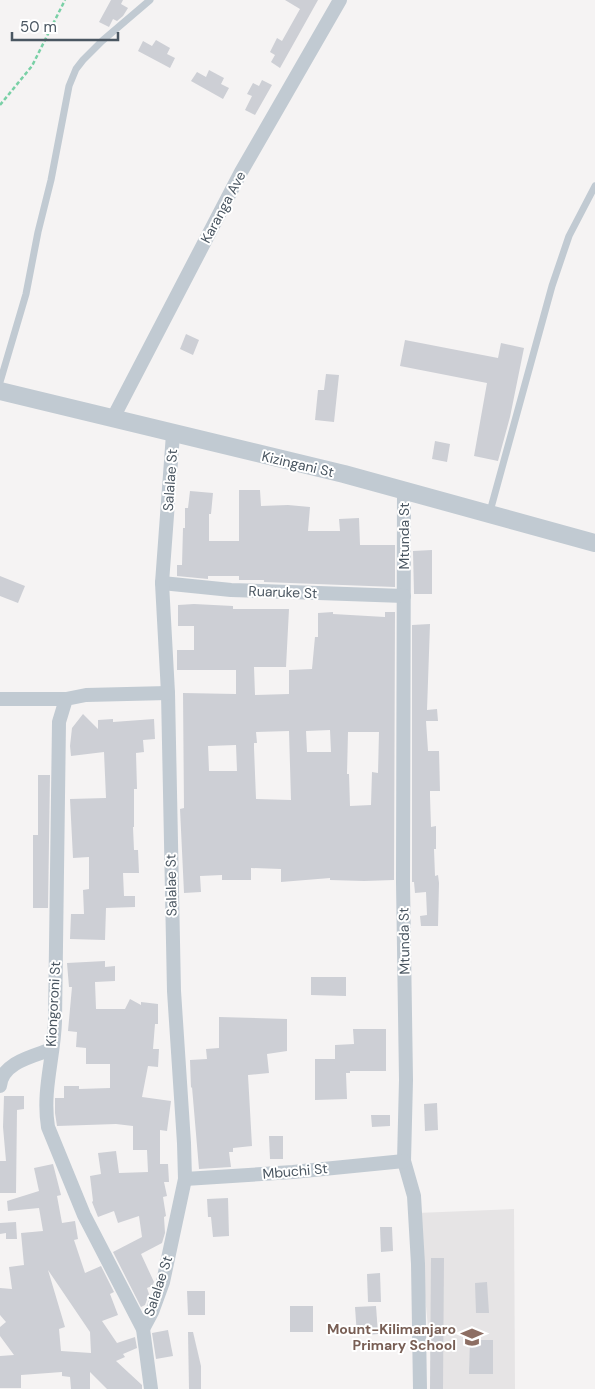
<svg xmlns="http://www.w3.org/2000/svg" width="595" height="1389" viewBox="0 0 595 1389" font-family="'DM Sans',sans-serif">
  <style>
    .education { fill: #e6e4e5 }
    .building { fill: #cdcfd5; fill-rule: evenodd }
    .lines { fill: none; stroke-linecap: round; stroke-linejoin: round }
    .path { stroke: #7ad0a6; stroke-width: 2.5; stroke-dasharray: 4 2.5; stroke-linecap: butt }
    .service { stroke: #c1cad2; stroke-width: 7 }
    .minor { stroke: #c1cad2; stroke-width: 14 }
    .tertiary { stroke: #c1cad2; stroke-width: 18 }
    .labels { text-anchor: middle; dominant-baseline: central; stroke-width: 4; stroke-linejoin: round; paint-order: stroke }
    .street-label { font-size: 14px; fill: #4a5661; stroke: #fff }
    .education-label { font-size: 14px; font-weight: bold; fill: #785e54; stroke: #fff; text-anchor: end }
  </style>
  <rect width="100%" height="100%" fill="#f5f3f3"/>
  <!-- education -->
  <path class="education" d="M514 1209 515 1389H434L417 1213Z"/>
  <!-- building -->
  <g class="building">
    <path d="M111 0H123L121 4 128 8 123 16 117 21 113 19 109 27 99 22Z"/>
    <path d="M285 0H318L280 68 271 62 275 55 270 52 277 38 282 41 300 9Z"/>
    <path d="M156 40 170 48 167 54 175 58 170 68 138 51 143 41 152 46Z"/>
    <path d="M209 70 224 78 221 84 229 88 223 99 191 81 197 72 206 77Z"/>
    <path d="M262 80 272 85 255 115 245 110 252 96 247 94 253 83 259 86Z"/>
    <path d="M186 334 199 340 193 355 180 349Z"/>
    <path d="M405 340 498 358 501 343 524 348 510 417 498 461 474 456 487 383 400 366Z"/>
    <path d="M326 374 339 375 334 422 315 420 318 390H324Z"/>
    <path d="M435 441 450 444 447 462 432 459Z"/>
    <path d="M239 490H260L261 506 288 505 310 507 308 531H340L339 519 359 518 360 545H395V587L264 582V580H239V576H208V579L177 576V565H182L183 528H185V508H188L190 491 213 493 211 514H209V541H239Z"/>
    <path d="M432 550V594H414L413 551Z"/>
    <path d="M0 576 25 586 18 603 0 596Z"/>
    <path d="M194 604 233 606V609H289L286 667H254L255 695 289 694V670L312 669 315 637H318V613L333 612V614L385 617V612H395L394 880 364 881 330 880V878L281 882V869L251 868V880H222V875L200 876 201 892 184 893 180 809 184 808 183 693 236 694V670H177V650H194V626H178V605ZM330 730 331 752H307L306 731ZM289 731 291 800 256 799 254 748V743H257L256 732ZM348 732H379L378 773 372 772 371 805 350 806 349 774H347ZM236 745 237 771H209L208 746Z"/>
    <path d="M430 624 427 710 437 709 438 721H426L428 751H439L440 791H430V796L431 827 436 826V849H434L435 876 438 875 439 883 438 926H421L420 916 427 915 426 892 415 893 414 882H412V625Z"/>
    <path d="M83 714 98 729V720L113 719V722L154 719 155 739 143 740 144 752 136 753 137 789H134V827H133L134 850H138L139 873H123L124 896H135V907L106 908 105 940 70 939 71 914H84L83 890 89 889V857L73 858 70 799 106 798 104 752 71 756 70 746 72 728Z"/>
    <path d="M38 775H50L48 908H33V835H38Z"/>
    <path d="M105 961V967L115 966V981L95 982 96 1009H125L130 999 141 1005V1002L158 1004V1024H155L153 1049H159L158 1067 148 1066 142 1097 171 1101 167 1131 160 1130V1164H168L169 1182H164L167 1196 163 1197 166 1216 164 1217 165 1233 162 1243 141 1254 154 1282 152 1286 147 1288 149 1294 145 1305 141 1307 113 1252 142 1237 139 1216 118 1223 114 1211 98 1217 92 1202 93 1201 90 1176 101 1174 98 1153 116 1151 119 1173 148 1172 147 1150H133V1126L116 1124 57 1126 55 1113V1098H64V1086H79V1089L110 1088V1064H86V1048L76 1047 77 1032 68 1031 72 987H69L67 963Z"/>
    <path d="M311 977H346V996L311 995Z"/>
    <path d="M219 1017 287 1019V1051L267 1054 269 1073 248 1075 252 1146 233 1148V1152H229L231 1167 199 1169 192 1087 191 1088 190 1060 207 1059 206 1049 219 1048Z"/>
    <path d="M353 1029H386V1071H350V1073H346L347 1099 315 1100V1059H335V1045L354 1044Z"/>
    <path d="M4 1096H24V1109L17 1110 16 1193H0V1161H6L3 1127Z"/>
    <path d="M437 1103 438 1130 425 1131 424 1104Z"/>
    <path d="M371 1115H390V1126L372 1127Z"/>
    <path d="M269 1136H283V1159H270Z"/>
    <path d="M53 1164 61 1195 57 1196 62 1223 75 1221 78 1239 74 1240 85 1273 101 1266 114 1292 110 1294 118 1315 102 1321 117 1343 135 1337 137 1348 123 1354 125 1357 116 1361 142 1385V1389H107L90 1372V1389H71L70 1377 62 1376V1372L21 1375V1388H0V1356L14 1355 0 1336V1327L6 1322 0 1315V1288L12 1289 9 1267 24 1265 21 1233 43 1231 39 1208 8 1211 7 1201 39 1191 34 1168ZM48 1270 90 1332 91 1353 61 1351 59 1329 65 1327Z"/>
    <path d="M228 1198 229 1236 213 1237 211 1217H208L207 1199Z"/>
    <path d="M16 1222 17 1239H6V1233L0 1234V1223Z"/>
    <path d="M380 1227H392L393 1251 381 1252Z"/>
    <path d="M431 1258H444L443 1389H430Z"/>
    <path d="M380 1273 381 1302H368L367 1274Z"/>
    <path d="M487 1282 489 1313H476L475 1283Z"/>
    <path d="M187 1291H205V1315H188Z"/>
    <rect x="290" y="1306" width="23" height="26"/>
    <path d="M376 1306 378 1334 357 1336 355 1307Z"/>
    <path d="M168 1330 173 1356 156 1359 152 1333Z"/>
    <path d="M188 1332H193L201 1366V1389H189Z"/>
    <path d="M470 1340H493V1374H469Z"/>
  </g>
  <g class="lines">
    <!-- path -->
    <path class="path" d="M0 105 32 66 65 0"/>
    <!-- service -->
    <g class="service">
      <path d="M0 382 26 294 38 232 51 180 69 86 76 69 83 60 102 41 150 0"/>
      <path d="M489 515 552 286 569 236 595 186"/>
    </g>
    <!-- minor -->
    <g class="minor">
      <path d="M113 418 241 172 340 0"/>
      <path d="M404 491 403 882 406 1080 404 1161 414 1196 418 1264 420 1389"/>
      <path d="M162 583 231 590 404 596"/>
      <path d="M0 699H66"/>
      <path d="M0 1086C2 1062 34 1056 52 1049"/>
      <path d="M185 1179 293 1172 404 1161"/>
      <path d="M143 1329 152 1312 163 1282 185 1179 184 1143 174 991 168 693 162 583 173 434"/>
      <path d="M151 1389 143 1329 84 1215 48 1127C42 1091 54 1057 55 1021 57 921 58 821 59 722L66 699 86 695 168 693"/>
    </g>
    <!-- tertiary -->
    <path class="tertiary" d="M0 391 344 474 595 543"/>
  </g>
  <!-- icons -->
  <defs>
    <g id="school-bare" transform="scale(1.725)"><path d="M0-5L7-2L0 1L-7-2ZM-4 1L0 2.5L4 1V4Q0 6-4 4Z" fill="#8d6e63" stroke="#fff" stroke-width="2.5" paint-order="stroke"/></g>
  </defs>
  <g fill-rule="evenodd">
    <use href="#school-bare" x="472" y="1337"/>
  </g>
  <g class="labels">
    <!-- street labels -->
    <g class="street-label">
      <text transform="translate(223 207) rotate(-62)">Karanga Ave</text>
      <text transform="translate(298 464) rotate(13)">Kizingani St</text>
      <text transform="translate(170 480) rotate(-86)">Salalae St</text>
      <text transform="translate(404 536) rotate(-90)">Mtunda St</text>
      <text transform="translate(283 592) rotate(2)">Ruaruke St</text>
      <text transform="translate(171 885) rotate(-91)">Salalae St</text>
      <text transform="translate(404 941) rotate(-91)">Mtunda St</text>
      <text transform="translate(53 1004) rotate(-87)">Kiongoroni St</text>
      <text transform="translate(295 1171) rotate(-5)">Mbuchi St</text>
      <text transform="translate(158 1286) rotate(-72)">Salalae St</text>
    </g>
    <!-- education labels -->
    <g class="education-label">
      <text x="456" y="1329">Mount-Kilimanjaro<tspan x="456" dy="16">Primary School</tspan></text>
    </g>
  </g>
  <!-- scale -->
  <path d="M12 32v8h106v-8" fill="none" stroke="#4a5661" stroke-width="2.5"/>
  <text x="20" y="32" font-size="15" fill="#4a5661" stroke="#ffffff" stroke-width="4" paint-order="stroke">50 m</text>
</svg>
